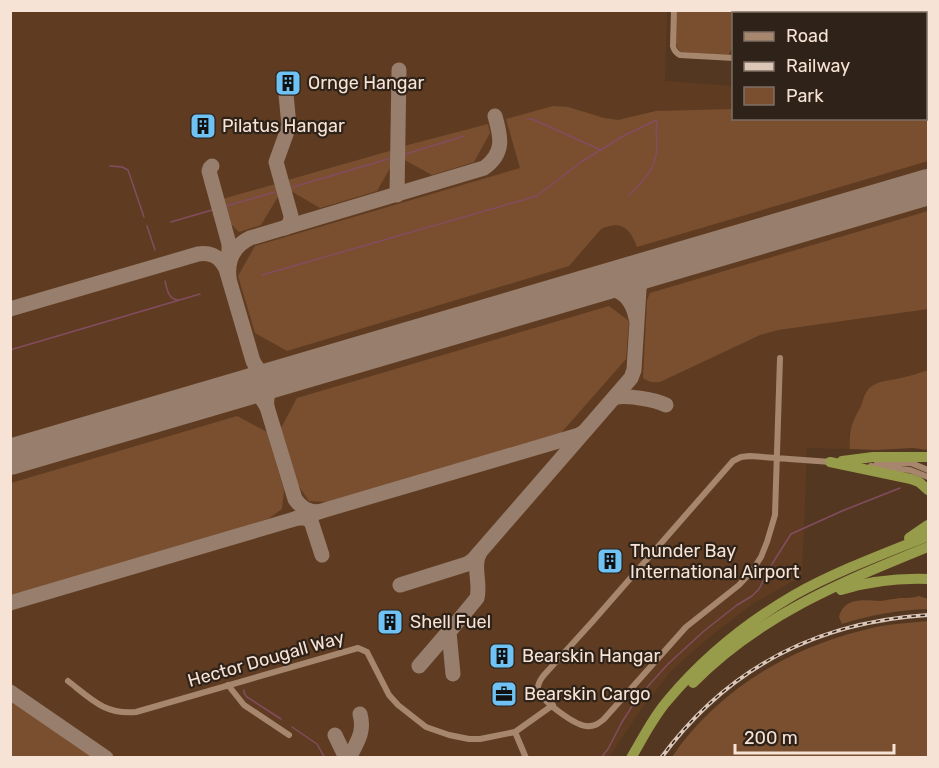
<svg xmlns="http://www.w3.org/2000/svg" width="939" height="768" viewBox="0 0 939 768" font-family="Rubik,sans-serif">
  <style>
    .built { fill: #5f3c21 }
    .green { fill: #794f30 }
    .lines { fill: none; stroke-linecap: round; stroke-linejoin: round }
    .stream { stroke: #824d60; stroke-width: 1.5 }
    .taxiway { stroke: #987e6c; stroke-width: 15 }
    .runway { stroke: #987e6c; stroke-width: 36 }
    .minor { stroke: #a7866e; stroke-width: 6 }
    .trunk { stroke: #979c4a; stroke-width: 10 }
    .rail-casing { stroke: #dbc6b8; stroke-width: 4 }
    .rail { stroke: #2f2218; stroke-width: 1.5; stroke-dasharray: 4.5; stroke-linecap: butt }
    .labels { text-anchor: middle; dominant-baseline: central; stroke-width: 4.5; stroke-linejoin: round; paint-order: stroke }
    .poi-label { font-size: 18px; fill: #f6e3d6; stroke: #2f2218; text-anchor: start }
    .street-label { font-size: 18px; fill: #f6e3d6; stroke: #2f2218 }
  </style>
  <rect width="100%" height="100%" fill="#543721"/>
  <!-- built -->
  <path class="built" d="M11 11H667L665 81 733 86 734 118H926V77H928V370L898 379 883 381 873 385 865 392 863 403 855 417 849 433 850 449 807 448 802 576 754 603 712 635 672 670 642 708 609 757H11Z"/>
  <!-- green -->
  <g class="green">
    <path d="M677 11H734L732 48 729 55 681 52C671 43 676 24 677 11Z"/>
    <path d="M926 101H928V161L637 247C630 228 621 220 601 229L569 266 287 351 255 333 238 276 255 246 520 168 506 119 553 106 568 107 604 118 618 120 656 111 733 109 734 118H926Z"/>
    <path d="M488 124 490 133 474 162 432 175 401 158V148L404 146Z"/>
    <path d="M393 150V163L377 191 320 208 291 191 288 180Z"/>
    <path d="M276 184 279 195 261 225 239 232 229 222 222 199Z"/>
    <path d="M928 211V309L778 330 760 335 660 382C652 383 649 382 643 378L647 300 650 293Z"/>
    <path d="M609 306 629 321 626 359 561 433 328 502 309 501 298 485 281 428 297 398Z"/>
    <path d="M928 370V450L913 448 876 450 850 449C849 431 851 424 860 408 863 403 863 396 867 391 875 380 889 381 901 378 910 376 919 373 928 370Z"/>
    <path d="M237 416 267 432 284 490 282 509 268 519 11 596V483Z"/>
    <path d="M919 596 928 599V609C899 610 870 615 842 624L839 617C844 597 864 600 880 601 885 601 889 599 894 599 903 597 910 599 919 596Z"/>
    <path d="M928 621V757H672C716 692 788 648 864 630 885 624 907 623 928 621Z"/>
    <path d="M11 700 94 757H11Z"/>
  </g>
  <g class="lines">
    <!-- stream -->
    <g class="stream">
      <path d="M528 119H532L601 150"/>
      <path d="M406 154 464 136"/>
      <path d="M110 166 122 167 128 170 144 217"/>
      <path d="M293 187 388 159"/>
      <path d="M629 195C640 184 654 171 656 155 658 144 655 133 657 121"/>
      <path d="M226 206 275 192"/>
      <path d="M171 222 212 210"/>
      <path d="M147 226 155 250"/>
      <path d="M262 275 537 196 581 162 625 135 657 120"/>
      <path d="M165 281C167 289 168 299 178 300"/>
      <path d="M10 350 200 294"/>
      <path d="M244 690V693L247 697 281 719"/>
      <path d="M292 727 317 744 325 758"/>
      <path d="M601 758 608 749 622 722 631 708 640 695 668 664 704 631 737 605 752 596 759 589 772 564 791 534 842 511 900 488"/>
    </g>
    <!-- taxiway -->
    <g class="taxiway">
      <path d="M212 166 210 168 209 171 229 244V259"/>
      <path d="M397 195 399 70"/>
      <path d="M285 228 290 223 291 216 276 162 289 126 286 94"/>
      <path d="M229 277C227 259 234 246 250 238L484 168C505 153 501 137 495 116"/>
      <path d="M575 293C603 285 629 283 636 318"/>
      <path d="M10 309 198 254C212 252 220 257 226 269L253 361C264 384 281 376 300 371 310 368 320 365 329 362"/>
      <path d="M287 378C272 382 265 392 267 407L295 499C301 508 308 512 319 512"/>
      <path d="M614 398C624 394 656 400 666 405"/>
      <path d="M191 406C201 403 210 400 220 397 239 391 256 384 267 407"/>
      <path d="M297 518H305L311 521 322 555"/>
      <path d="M400 585 467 564 473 560 631 378 634 370 639 289C641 279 646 273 656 269L702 255"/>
      <path d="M10 603 579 435 584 432"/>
      <path d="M419 666 450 630"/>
      <path d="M453 674 449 632 477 598C481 583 472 566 480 552"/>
      <path d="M10 692 106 758"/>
      <path d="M335 735 346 758"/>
      <path d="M349 758C357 742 365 732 360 714"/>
    </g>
    <!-- runway -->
    <path class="runway" d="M10 457 928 187"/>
    <!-- minor -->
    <g class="minor">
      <path d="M674 10 673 46C674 51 676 53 680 55L734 58"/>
      <path d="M737 14 738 10"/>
      <path d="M803 14V10"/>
      <path d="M868 14 869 10"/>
      <path d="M926 68 928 65"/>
      <path d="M780 358 775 515 767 542 761 557 752 571 739 585 686 627 604 719C598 724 594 727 586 726 575 725 539 700 538 688 538 682 541 679 544 675L593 621 733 461 741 457 750 456 831 462"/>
      <path d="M877 463H911L928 470"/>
      <path d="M871 466 910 470 928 477"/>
      <path d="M68 681C91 699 105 715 136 712L358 648 367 652 389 695 398 705 426 727 449 735 469 739H480L515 732 553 705"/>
      <path d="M228 685 244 705 289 735"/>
      <path d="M515 732 526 758"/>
    </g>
    <!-- trunk -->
    <g class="trunk">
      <path d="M842 461 873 457H928"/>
      <path d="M830 462 911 479 919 482 928 490"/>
      <path d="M909 538 928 525"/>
      <path d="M841 590C870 581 898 578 928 579"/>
      <path d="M693 683C760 615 842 582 928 547"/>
      <path d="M631 758C643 738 653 717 668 700 704 657 746 623 794 595 837 571 883 554 928 536"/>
    </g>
    <!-- rail casing -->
    <g class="rail-casing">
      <path id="rail" d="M661 758C728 667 817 622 928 615"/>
    </g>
    <!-- rail -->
    <use href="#rail" class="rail"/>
  </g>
  <!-- icons -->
  <defs>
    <g id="building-square" transform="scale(1.35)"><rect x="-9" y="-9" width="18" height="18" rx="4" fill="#6fc2f4" stroke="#2f2218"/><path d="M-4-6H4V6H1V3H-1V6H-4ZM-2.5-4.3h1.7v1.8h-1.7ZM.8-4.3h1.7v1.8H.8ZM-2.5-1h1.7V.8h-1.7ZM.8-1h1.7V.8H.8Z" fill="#111"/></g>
    <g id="office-square" transform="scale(1.35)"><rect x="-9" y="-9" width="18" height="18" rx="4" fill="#6fc2f4" stroke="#2f2218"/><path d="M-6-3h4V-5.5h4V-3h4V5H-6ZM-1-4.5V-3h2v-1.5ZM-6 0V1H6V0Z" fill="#111"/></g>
  </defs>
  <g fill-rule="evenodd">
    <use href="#building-square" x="288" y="83"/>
    <use href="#building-square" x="203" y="126"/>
    <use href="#building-square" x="610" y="561"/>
    <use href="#building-square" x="390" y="622"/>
    <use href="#building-square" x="502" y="656"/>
    <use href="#office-square" x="504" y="694"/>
  </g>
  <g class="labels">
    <!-- poi labels -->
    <g class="poi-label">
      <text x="308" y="83">Ornge Hangar</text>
      <text x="222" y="126">Pilatus Hangar</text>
      <text x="630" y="551">Thunder Bay<tspan x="630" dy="21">International Airport</tspan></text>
      <text x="410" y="622">Shell Fuel</text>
      <text x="522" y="656">Bearskin Hangar</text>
      <text x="524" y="694">Bearskin Cargo</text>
    </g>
    <!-- street labels -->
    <g class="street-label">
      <text transform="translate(266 659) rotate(-16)">Hector Dougall Way</text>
    </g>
  </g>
  <!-- border -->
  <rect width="939" height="768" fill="none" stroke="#f6e3d6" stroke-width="24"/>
  <!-- legend -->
  <rect x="732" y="12" width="195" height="108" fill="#2f2218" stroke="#7f6f64" stroke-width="1.5"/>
  <rect x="744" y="32" width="30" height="9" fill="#a7866e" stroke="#7f6f64" stroke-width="1.5"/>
  <text x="786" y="42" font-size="18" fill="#f6e3d6">Road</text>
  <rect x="744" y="62" width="30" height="9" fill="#dbc6b8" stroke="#7f6f64" stroke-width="1.5"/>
  <text x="786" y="72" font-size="18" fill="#f6e3d6">Railway</text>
  <rect x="744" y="87" width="30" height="18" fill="#794f30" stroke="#7f6f64" stroke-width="1.5"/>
  <text x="786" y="102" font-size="18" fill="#f6e3d6">Park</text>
  <!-- scale -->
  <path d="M735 744v9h159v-9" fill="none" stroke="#f6e3d6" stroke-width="3"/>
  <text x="744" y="744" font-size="18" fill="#f6e3d6" stroke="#2f2218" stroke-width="4.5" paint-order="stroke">200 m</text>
</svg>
